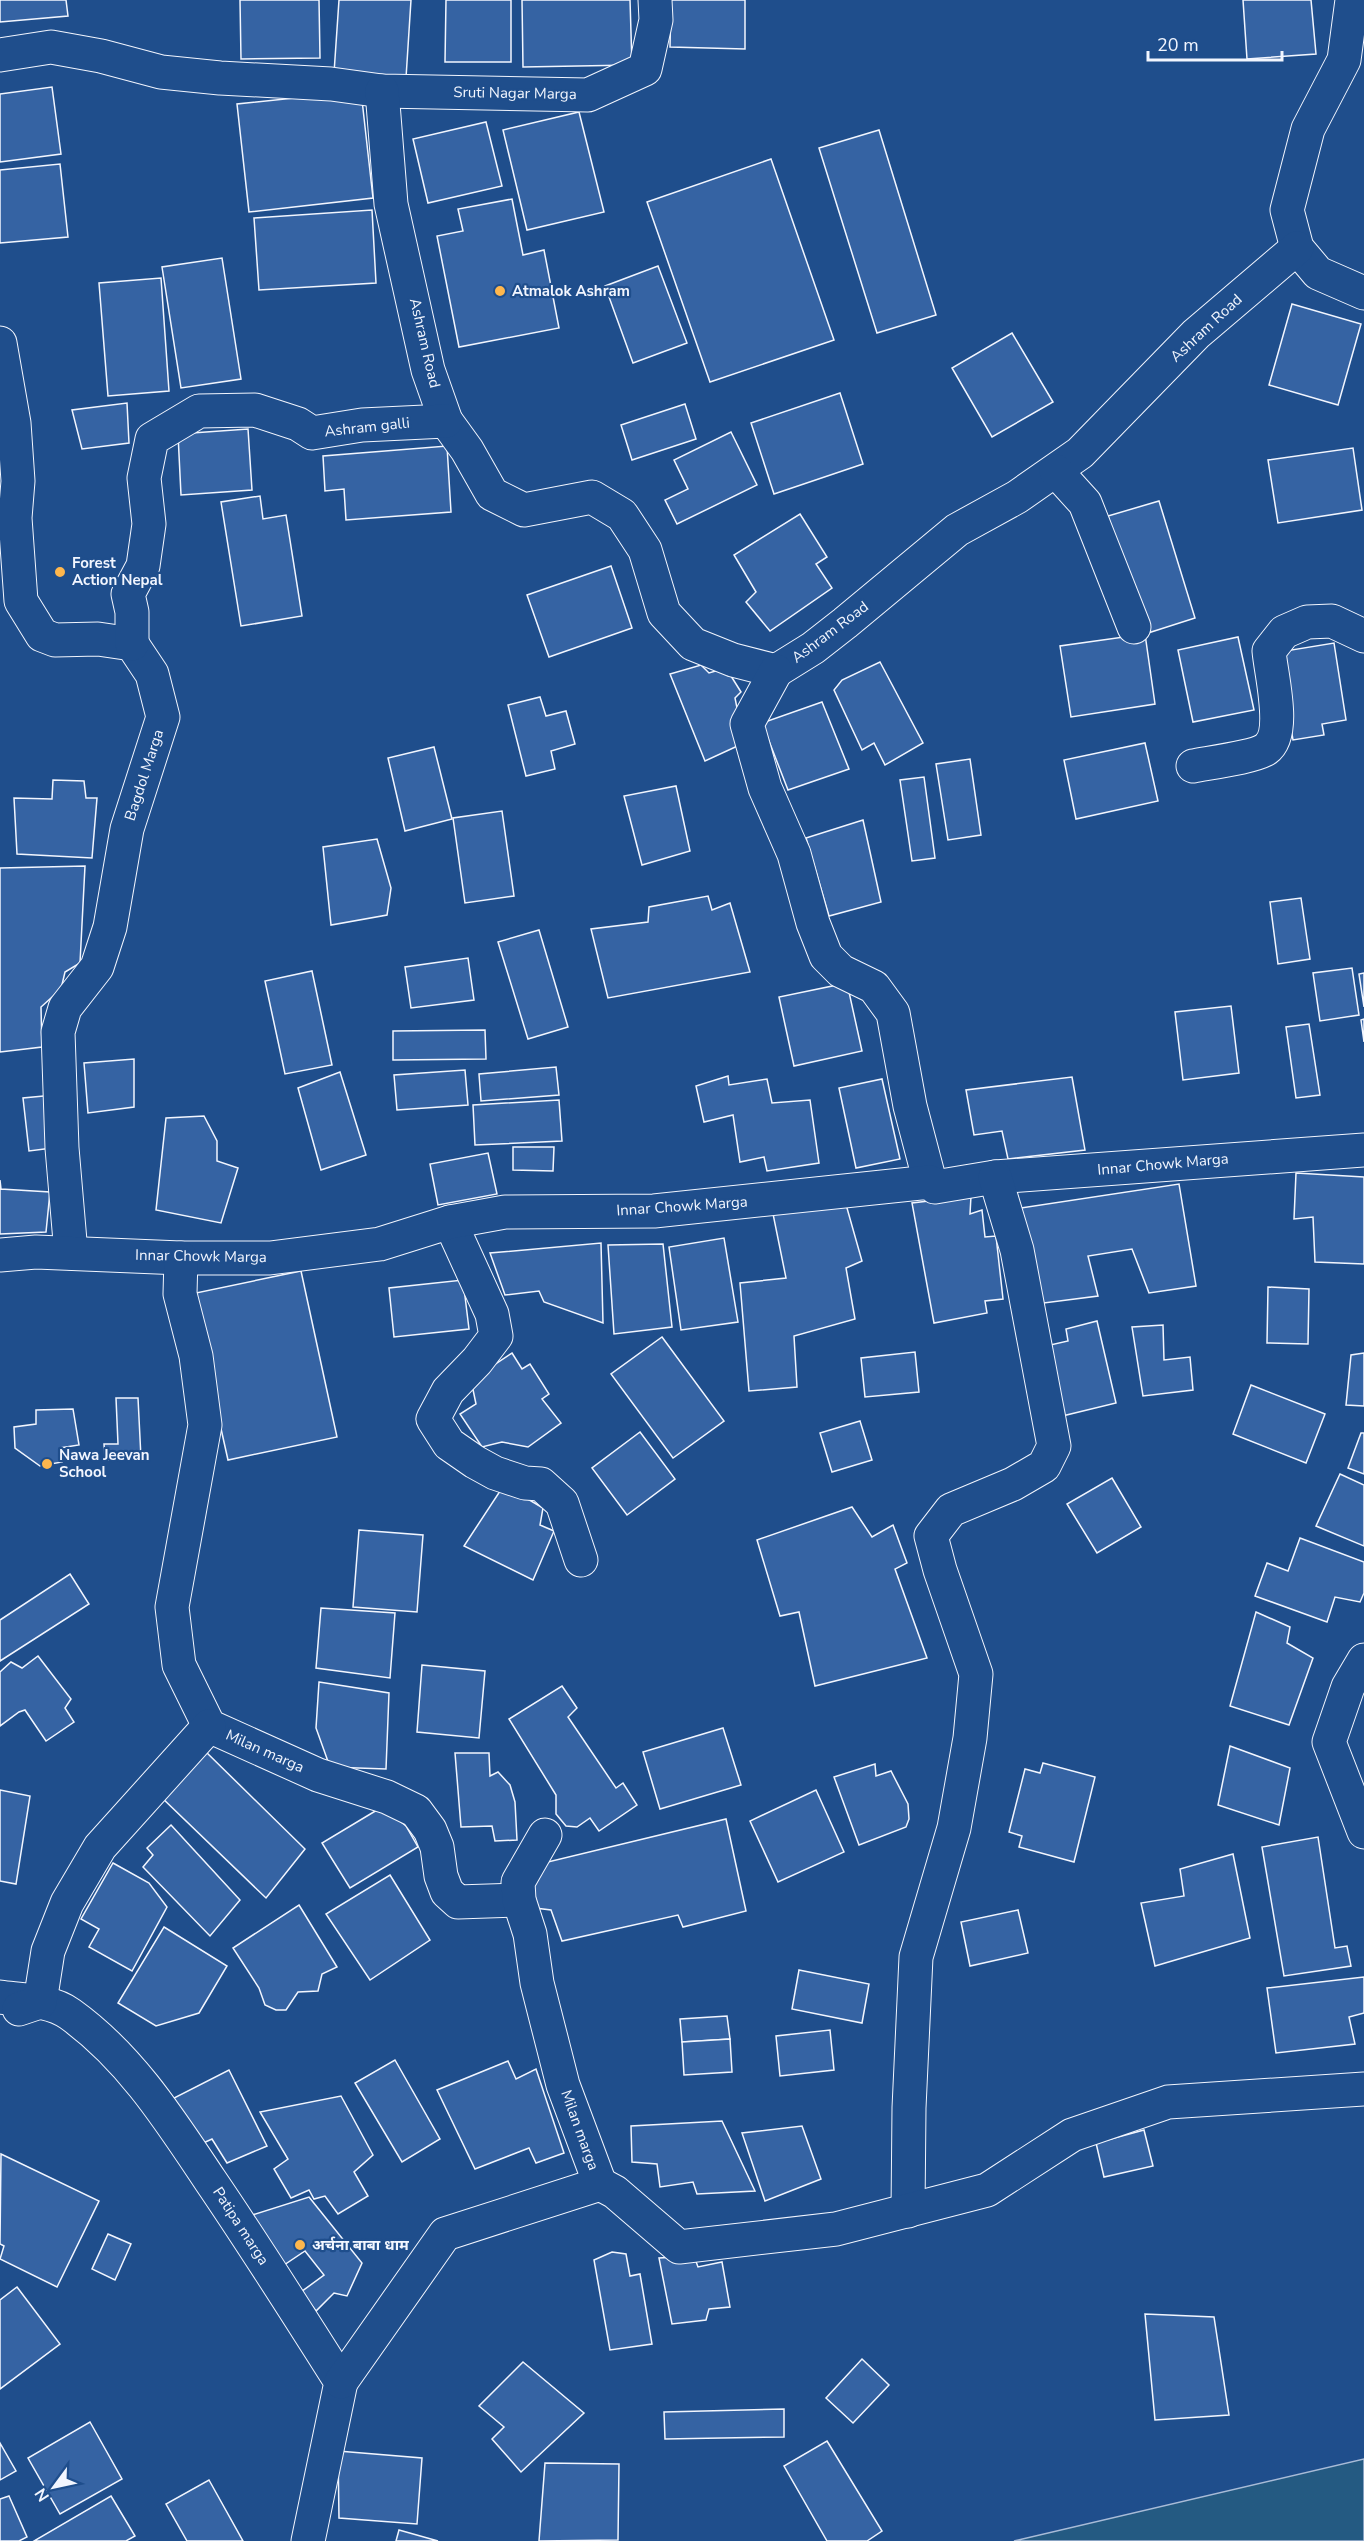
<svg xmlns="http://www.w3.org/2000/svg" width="1364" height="2541" viewBox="0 0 1364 2541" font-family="'Nunito Sans','Noto Sans Devanagari',sans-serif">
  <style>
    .green { fill: #245a82; stroke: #a8bbd7; stroke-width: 1.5 }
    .building { fill: #3563a3; stroke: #f2f6ff; stroke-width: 1.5 }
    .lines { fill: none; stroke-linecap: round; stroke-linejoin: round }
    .minor-casing { stroke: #f2f6ff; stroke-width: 35 }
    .minor { stroke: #1f4e8c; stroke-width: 33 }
    .poi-dot { fill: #ffb74d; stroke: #1f4e8c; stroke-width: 2 }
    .labels { text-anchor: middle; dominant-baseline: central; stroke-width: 4.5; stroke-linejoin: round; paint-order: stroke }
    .street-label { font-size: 15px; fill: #f2f6ff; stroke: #1f4e8c }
    .poi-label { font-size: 15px; font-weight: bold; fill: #f2f6ff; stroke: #1f4e8c; text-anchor: start }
  </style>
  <rect width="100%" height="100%" fill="#1f4e8c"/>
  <!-- green -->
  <path class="green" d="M1364 2459V2541H1014Z"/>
  <!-- building -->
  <g class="building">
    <path d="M0 0H66L68 16 0 22Z"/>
    <path d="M240 0H319L320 58 241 59Z"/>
    <path d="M339 0H411L406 78 334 73Z"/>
    <path d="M446 0H511V62H445Z"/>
    <path d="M522 0H630L632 65 523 67Z"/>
    <path d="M671 0H745V49L670 47Z"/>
    <path d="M1243 0H1311L1316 54 1247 59Z"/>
    <path d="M52 87 61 154 0 162V94Z"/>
    <path d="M361 91 373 198 249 212 237 104Z"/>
    <path d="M579 112 604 212 527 230 503 130Z"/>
    <path d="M486 122 502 186 428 203 413 139Z"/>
    <path d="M879 130 936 315 877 333 819 148Z"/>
    <path d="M771 159 834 340 710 382 647 202Z"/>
    <path d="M60 164 68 237 0 243V170Z"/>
    <path d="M512 199 523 255 544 250 559 328 459 347 437 236 463 231 458 209Z"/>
    <path d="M372 210 376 283 259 290 254 218Z"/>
    <path d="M222 258 241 379 181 388 162 267Z"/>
    <path d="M658 266 687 343 633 363 605 286Z"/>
    <path d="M161 278 169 391 108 396 99 283Z"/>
    <path d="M1292 304 1361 324 1338 405 1269 385Z"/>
    <path d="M1012 333 1053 402 992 437 952 368Z"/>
    <path d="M840 393 863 464 774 494 751 423Z"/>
    <path d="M127 403 129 443 82 449 72 410Z"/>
    <path d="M685 404 696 439 632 460 621 425Z"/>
    <path d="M248 429 252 490 181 495 178 434Z"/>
    <path d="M731 432 757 485 677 524 665 500 688 489 674 460Z"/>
    <path d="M447 446 451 512 346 520 344 489 325 491 323 456Z"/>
    <path d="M1353 448 1362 510 1278 523 1268 460Z"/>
    <path d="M260 496 263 519 286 515 302 616 241 626 221 502Z"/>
    <path d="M1159 501 1195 618 1145 634 1108 516Z"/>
    <path d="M800 514 827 557 816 564 832 588 770 631 746 602 756 592 734 555Z"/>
    <path d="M611 566 632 628 549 657 527 595Z"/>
    <path d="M1145 634 1155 704 1071 717 1060 646Z"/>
    <path d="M1238 637 1254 710 1193 722 1178 650Z"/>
    <path d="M1334 643 1346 720 1322 724 1324 735 1293 740 1279 652Z"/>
    <path d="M880 662 923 743 885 765 874 743 862 750 834 690 842 680Z"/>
    <path d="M701 665 709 673 726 668 741 692 735 698 744 743 705 761 670 674Z"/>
    <path d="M540 697 546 716 566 711 575 744 551 751 555 769 526 776 508 705Z"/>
    <path d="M822 702 849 769 788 790 762 723Z"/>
    <path d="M1145 743 1158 801 1076 819 1064 760Z"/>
    <path d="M434 747 452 819 405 831 388 758Z"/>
    <path d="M970 759 981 835 948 840 936 764Z"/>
    <path d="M924 777 935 858 912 861 900 780Z"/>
    <path d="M53 780 84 781 86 798H97L92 858 17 854 14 798 52 799Z"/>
    <path d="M676 786 690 851 642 865 624 796Z"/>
    <path d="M502 811 514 896 465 903 453 818Z"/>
    <path d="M863 820 881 902 829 916 806 838Z"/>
    <path d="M377 839 391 888 387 915 331 925 323 847Z"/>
    <path d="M85 866 80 963 65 972 61 989 41 1007 42 1047 0 1052V868Z"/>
    <path d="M708 896 712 910 730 903 750 972 608 998 591 929 648 922 649 907Z"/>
    <path d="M1301 898 1310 959 1278 964 1270 902Z"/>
    <path d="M539 930 568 1027 528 1039 498 942Z"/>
    <path d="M468 958 474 1000 411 1008 405 967Z"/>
    <path d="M1352 968 1359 1015 1320 1021 1313 973Z"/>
    <path d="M312 971 332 1065 285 1074 265 981Z"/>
    <path d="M1364 973V1007L1359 974Z"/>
    <path d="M847 983 862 1051 794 1066 779 997Z"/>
    <path d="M1231 1006 1239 1073 1183 1080 1175 1012Z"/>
    <path d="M1364 1019V1042L1361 1020Z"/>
    <path d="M1309 1024 1320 1095 1296 1098 1286 1027Z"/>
    <path d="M485 1030 486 1059 393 1060V1031Z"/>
    <path d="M134 1059V1107L88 1113 84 1063Z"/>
    <path d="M556 1067 559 1095 481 1101 479 1074Z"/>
    <path d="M465 1070 468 1105 397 1110 394 1075Z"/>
    <path d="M340 1072 366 1155 321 1170 298 1088Z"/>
    <path d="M728 1076 729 1085 767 1079 772 1103 810 1100 819 1163 767 1171 764 1157 740 1162 733 1115 704 1122 696 1086Z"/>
    <path d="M1072 1077 1085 1150 1008 1159 1002 1131 974 1135 966 1090Z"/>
    <path d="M882 1079 900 1159 856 1168 839 1088Z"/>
    <path d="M54 1095 60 1147 29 1151 23 1098Z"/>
    <path d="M559 1100 562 1141 475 1145 473 1105Z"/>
    <path d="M204 1116 217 1141V1161L238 1168 221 1223 156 1210 166 1118Z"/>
    <path d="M513 1147H554L553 1171 513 1170Z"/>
    <path d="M488 1153 497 1194 438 1205 430 1164Z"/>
    <path d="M1296 1173 1364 1177V1264L1315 1262 1313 1217 1294 1219Z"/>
    <path d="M0 1180 1 1189 50 1192 46 1232 0 1234Z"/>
    <path d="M1179 1184 1196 1286 1149 1293 1132 1249 1088 1256 1098 1296 1036 1304 1015 1209Z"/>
    <path d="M971 1196 970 1214 982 1210 985 1237 996 1236 1003 1299 985 1301 987 1313 934 1323 912 1203Z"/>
    <path d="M845 1201 862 1261 846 1268 855 1319 794 1336 797 1387 749 1391 740 1283 786 1278 772 1209Z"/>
    <path d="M724 1238 738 1322 681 1330 669 1247Z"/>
    <path d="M601 1243 603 1323 544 1302 539 1291 505 1295 490 1253Z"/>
    <path d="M663 1244 672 1327 614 1334 608 1245Z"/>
    <path d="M301 1271 337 1437 228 1460 191 1294Z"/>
    <path d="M463 1280 469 1329 394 1337 389 1288Z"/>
    <path d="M1268 1287 1309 1289 1308 1344 1267 1343Z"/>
    <path d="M1097 1321 1116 1403 1054 1418 1037 1348 1068 1341 1066 1329Z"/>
    <path d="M1163 1325 1164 1360 1190 1357 1193 1390 1143 1396 1132 1327Z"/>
    <path d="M662 1337 724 1421 673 1458 611 1374Z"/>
    <path d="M915 1352 919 1392 865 1397 861 1358Z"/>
    <path d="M512 1353 522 1369 530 1364 549 1394 542 1399 561 1423 528 1447 502 1442 482 1447 460 1414 476 1404 471 1380Z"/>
    <path d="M1364 1353V1406L1346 1405 1351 1355Z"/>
    <path d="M1251 1385 1325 1414 1306 1463 1233 1434Z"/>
    <path d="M116 1398H138L141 1458 105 1460 104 1444H118Z"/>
    <path d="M73 1409 79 1445 60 1448 62 1462 40 1466 15 1448 14 1427 36 1424V1410Z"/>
    <path d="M860 1421 872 1460 832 1472 820 1433Z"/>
    <path d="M640 1432 675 1479 627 1515 592 1468Z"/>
    <path d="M1361 1433H1364V1474L1348 1468Z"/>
    <path d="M1340 1474 1364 1485V1546L1316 1526Z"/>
    <path d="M1112 1478 1141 1527 1097 1553 1067 1504Z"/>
    <path d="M504 1485 543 1508 540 1525 554 1531 533 1580 464 1546Z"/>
    <path d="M852 1507 872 1537 893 1525 907 1563 895 1569 927 1658 815 1686 799 1612 780 1616 757 1540Z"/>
    <path d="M359 1530 423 1535 417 1612 353 1607Z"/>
    <path d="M1300 1538 1364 1562V1593L1360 1602 1335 1597 1327 1622 1255 1596 1267 1563 1288 1571Z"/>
    <path d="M70 1574 89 1604 0 1661V1620Z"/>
    <path d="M321 1608 395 1613 390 1678 316 1668Z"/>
    <path d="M1256 1612 1290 1627 1287 1643 1313 1658 1289 1725 1230 1706Z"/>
    <path d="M38 1656 71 1699 65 1708 74 1722 46 1741 25 1710 19 1712 0 1726V1672L11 1662 22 1668Z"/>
    <path d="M422 1665 485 1671 479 1738 417 1732Z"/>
    <path d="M319 1682 389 1693 386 1769 330 1767 316 1728Z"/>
    <path d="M562 1686 577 1708 568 1717 616 1788 623 1783 637 1805 599 1831 590 1818 577 1827 566 1826 556 1814V1795L509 1719Z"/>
    <path d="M723 1728 741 1785 660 1809 643 1752Z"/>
    <path d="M1230 1746 1290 1768 1279 1825 1218 1805Z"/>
    <path d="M204 1750 305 1849 266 1898 158 1794Z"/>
    <path d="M455 1753H489L490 1776 498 1772 510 1785 515 1802 517 1840 495 1841 492 1826 461 1827Z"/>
    <path d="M1043 1763 1095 1777 1074 1862 1019 1847 1022 1836 1009 1832 1025 1769 1040 1773Z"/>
    <path d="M875 1764 876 1776 891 1771 908 1804 909 1819 906 1827 859 1845 834 1777Z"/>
    <path d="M0 1790 30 1796 16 1884 0 1881Z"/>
    <path d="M816 1790 844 1852 778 1882 750 1821Z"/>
    <path d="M382 1807 406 1826 418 1847 350 1888 322 1843Z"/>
    <path d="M726 1819 746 1911 683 1927 678 1915 562 1941 551 1910 535 1908 527 1867Z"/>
    <path d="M171 1825 240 1900 210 1936 143 1867 153 1855 147 1848Z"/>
    <path d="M1318 1837 1335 1948 1347 1946 1351 1966 1284 1976 1262 1847Z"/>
    <path d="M1233 1854 1250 1938 1155 1966 1141 1903 1184 1896 1180 1869Z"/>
    <path d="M113 1863 149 1883 167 1907 132 1971 89 1947 99 1929 81 1919Z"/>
    <path d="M390 1875 430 1940 370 1980 326 1914Z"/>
    <path d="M299 1905 337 1967 322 1974 318 1991 298 1992 286 2010H276L265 2005 259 1988 233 1948Z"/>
    <path d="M1018 1910 1028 1953 970 1966 961 1922Z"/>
    <path d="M164 1927 227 1966 199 2013 156 2026 118 2003Z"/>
    <path d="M799 1970 869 1984 862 2023 792 2009Z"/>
    <path d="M1364 1977V2013L1349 2017 1355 2044 1276 2053 1267 1988Z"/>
    <path d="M727 2016 730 2039 682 2042 680 2019Z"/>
    <path d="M830 2030 834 2070 780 2076 776 2036Z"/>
    <path d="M730 2039 732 2072 684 2075 682 2042Z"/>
    <path d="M395 2060 440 2139 402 2162 355 2083Z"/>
    <path d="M508 2061 516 2079 536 2069 564 2153 536 2163 529 2148 475 2169 437 2090Z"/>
    <path d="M229 2070 267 2146 227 2163 212 2139 199 2145 174 2098Z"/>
    <path d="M341 2096 373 2155 354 2172 368 2196 338 2214 325 2196 314 2199 309 2190 291 2198 274 2169 288 2159 260 2112Z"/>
    <path d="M722 2121 755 2191 697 2194 693 2182 660 2187 657 2164 632 2162 631 2126Z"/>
    <path d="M802 2126 821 2179 765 2201 742 2133Z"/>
    <path d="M1144 2130 1153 2166 1104 2177 1096 2143Z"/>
    <path d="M1 2154 99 2201 57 2287 0 2259 4 2246 0 2244Z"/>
    <path d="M309 2197 362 2263 347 2296 334 2293 316 2311 301 2292 324 2275 305 2251 284 2265 249 2216Z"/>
    <path d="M108 2234 131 2244 115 2280 92 2269Z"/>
    <path d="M612 2252 626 2254 630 2276 640 2274 652 2344 610 2350 594 2260Z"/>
    <path d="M694 2256 698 2267 722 2262 730 2307 709 2309 706 2320 672 2324 659 2258Z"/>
    <path d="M17 2287 60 2344 0 2389V2300Z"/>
    <path d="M1145 2314 1214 2317 1229 2415 1155 2420Z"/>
    <path d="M862 2359 889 2385 853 2423 826 2398Z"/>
    <path d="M523 2362 584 2413 521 2472 492 2439 504 2427 479 2406Z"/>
    <path d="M784 2409V2437L665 2439 664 2412Z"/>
    <path d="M90 2422 122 2479 60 2514 28 2458Z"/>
    <path d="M827 2441 882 2531 867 2541H827L784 2466Z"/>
    <path d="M0 2443 16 2471 0 2480Z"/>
    <path d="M338 2451 422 2458 417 2524 339 2518Z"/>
    <path d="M545 2463 619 2464 618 2540 539 2541Z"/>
    <path d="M209 2480 243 2541H187L166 2504Z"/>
    <path d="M9 2496 27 2537 19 2541H0V2499Z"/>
    <path d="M111 2496 135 2536 126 2541H34Z"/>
    <path d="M399 2530 438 2541H396Z"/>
  </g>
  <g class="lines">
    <!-- minor casing -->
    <g class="minor-casing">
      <g id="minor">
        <path d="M1352 0 1344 60 1308 129 1287 210 1297 248 1318 273 1364 293"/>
        <path d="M0 55 51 47 101 56 161 72 220 78 331 84 382 91 588 95 645 69 656 20 655 0"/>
        <path d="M382 91 391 204 428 370 446 421 467 450 492 494 524 510 592 497 622 515 645 550 664 613 693 644 733 660 776 671 813 648 845 623 957 530 1017 497 1080 453 1196 334 1297 248"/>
        <path d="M0 343 14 423 18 481 15 518 21 601 42 635 55 640 98 639 132 644 152 674 163 717 127 829 110 927 97 967 65 1008 58 1032 62 1148 71 1253"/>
        <path d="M1056 471 1085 503 1134 627"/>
        <path d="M132 644V612L128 594 143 566 149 524 144 478 152 439 199 411 255 410 298 424 312 433 362 425 446 421"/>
        <path d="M776 671 747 724 765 788 794 854 813 923 826 956 841 971 874 987 893 1013 910 1106 930 1182"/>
        <path d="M1193 766C1208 763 1255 757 1266 749 1287 734 1271 675 1269 651L1284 632 1307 622 1332 621 1364 636"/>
        <path d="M450 1222 492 1314 496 1336 477 1361 448 1391 433 1419 449 1444 475 1462 495 1473 525 1483 541 1484 562 1503 581 1560"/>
        <path d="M0 1255 36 1252 181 1258H270L380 1244 450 1222 505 1212 654 1211 930 1182 935 1187 995 1177 1364 1150"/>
        <path d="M181 1258 180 1294 196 1356 205 1425 172 1607 179 1665 209 1726 318 1775 387 1797 416 1811 430 1830 437 1847 441 1876 447 1892 458 1902 519 1900"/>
        <path d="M1364 1660 1348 1687 1329 1742 1364 1832"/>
        <path d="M545 1835 518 1882 519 1900 530 1934 537 1983 563 2085 600 2184"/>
        <path d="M0 1997C22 2000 51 2000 70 2014 130 2057 170 2120 210 2180 255 2246 298 2314 341 2382L308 2541"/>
        <path d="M19 2009 40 2002 48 1951 67 1903 100 1847 209 1726"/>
        <path d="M908 2211 909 2108 916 1957 954 1828 970 1738 976 1674 940 1570 931 1536 951 1510 1013 1484 1044 1466 1054 1446 1017 1250 995 1177"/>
        <path d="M341 2382 445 2234 600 2184 615 2192 679 2247 836 2229 987 2190 1072 2135 1168 2102 1364 2089"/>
      </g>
    </g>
    <!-- minor -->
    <use href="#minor" class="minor"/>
  </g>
  <!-- markers -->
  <g class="poi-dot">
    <circle cx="500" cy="291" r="6"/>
    <circle cx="60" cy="572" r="6"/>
    <circle cx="47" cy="1464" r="6"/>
    <circle cx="300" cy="2245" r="6"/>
  </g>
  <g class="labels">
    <!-- street labels -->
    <g class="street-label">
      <text transform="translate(515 93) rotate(1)">Sruti Nagar Marga</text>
      <text transform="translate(1206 328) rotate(-43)">Ashram Road</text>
      <text transform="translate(425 343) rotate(77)">Ashram Road</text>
      <text transform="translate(367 427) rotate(-6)">Ashram galli</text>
      <text transform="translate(830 632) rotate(-37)">Ashram Road</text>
      <text transform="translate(144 775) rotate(-72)">Bagdol Marga</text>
      <text transform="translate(1163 1164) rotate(-5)">Innar Chowk Marga</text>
      <text transform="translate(682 1206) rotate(-4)">Innar Chowk Marga</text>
      <text transform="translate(201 1256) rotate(1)">Innar Chowk Marga</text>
      <text transform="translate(265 1751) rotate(24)">Milan marga</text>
      <text transform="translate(580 2130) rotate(70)">Milan marga</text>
      <text transform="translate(241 2226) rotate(57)">Patipa marga</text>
    </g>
    <!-- poi labels -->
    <g class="poi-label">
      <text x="512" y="291">Atmalok Ashram</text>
      <text x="72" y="563">Forest<tspan x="72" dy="17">Action Nepal</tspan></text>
      <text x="59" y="1455">Nawa Jeevan<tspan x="59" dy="17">School</tspan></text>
      <text x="312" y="2245">अर्चना बाबा धाम</text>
    </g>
  </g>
  <!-- north arrow -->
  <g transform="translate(54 2487) rotate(237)" stroke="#1f4e8c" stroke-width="4.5" paint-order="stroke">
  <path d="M0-4.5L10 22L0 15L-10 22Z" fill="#f2f6ff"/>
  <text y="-9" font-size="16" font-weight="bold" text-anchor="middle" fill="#f2f6ff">N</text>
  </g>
  <!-- scale -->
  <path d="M1148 51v9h134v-9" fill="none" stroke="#f2f6ff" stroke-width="3"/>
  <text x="1157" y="51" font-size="18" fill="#f2f6ff" stroke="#1f4e8c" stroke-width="4.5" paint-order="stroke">20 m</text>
</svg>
